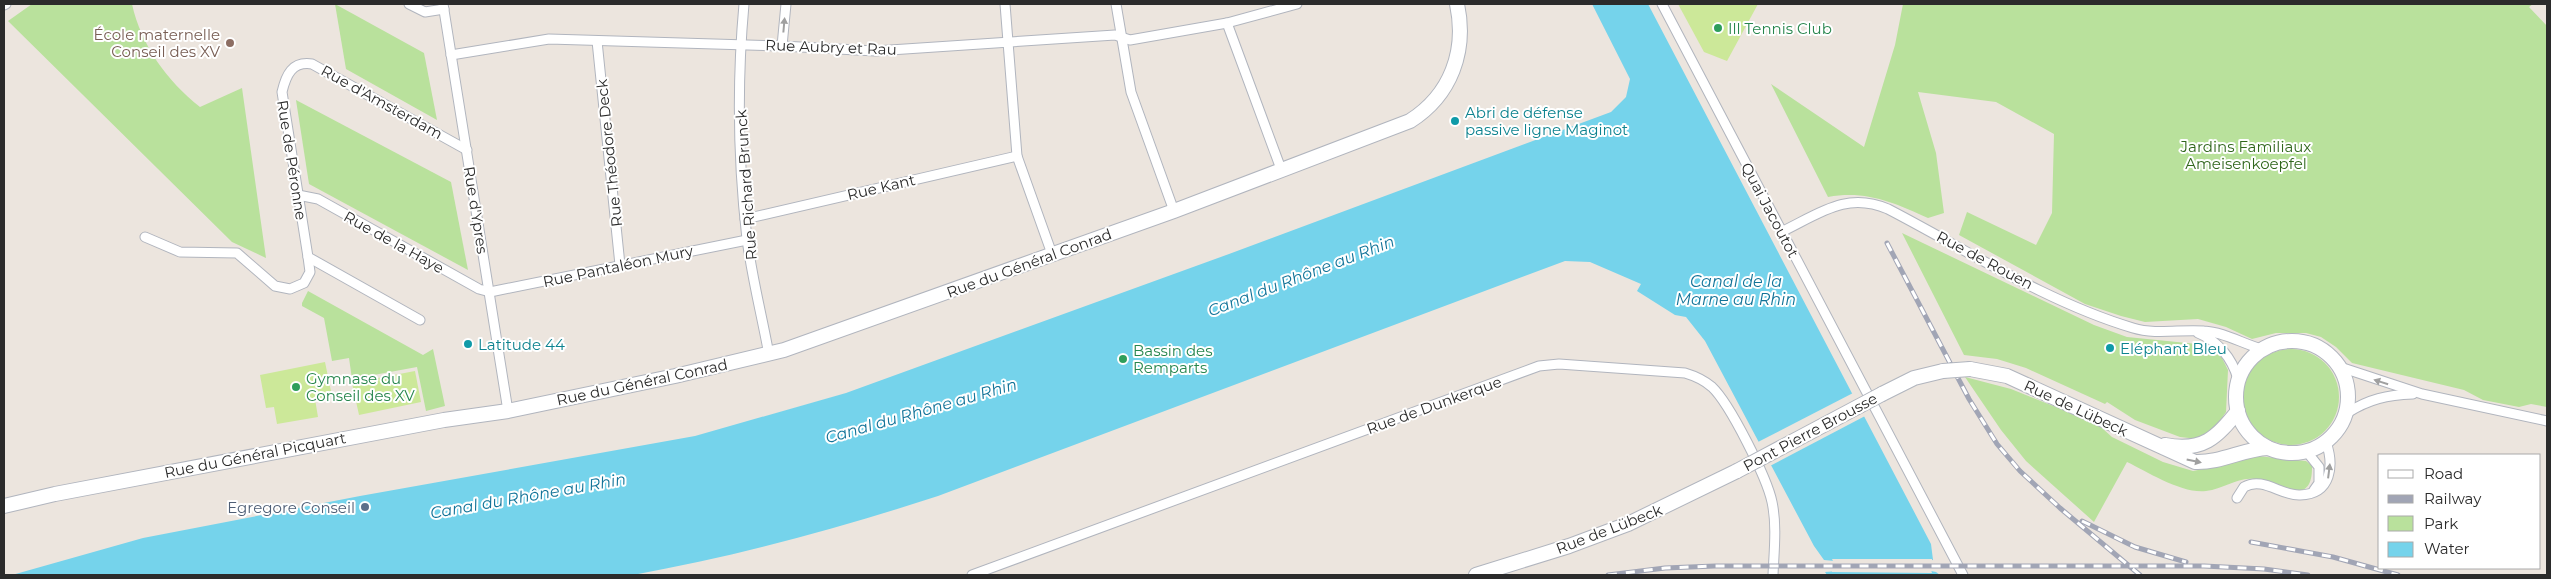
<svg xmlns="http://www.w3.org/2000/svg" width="2551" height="579" viewBox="0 0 2551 579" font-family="Montserrat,sans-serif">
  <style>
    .green { fill: #b9e19c }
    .pitch { fill: #cce899 }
    .water { fill: #75d3eb }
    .pier { fill: #ece5de }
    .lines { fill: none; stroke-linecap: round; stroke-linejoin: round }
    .street-casing { stroke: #b1b5be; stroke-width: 11 }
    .secondary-casing { stroke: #b1b5be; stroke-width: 16 }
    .street { stroke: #fff; stroke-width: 9 }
    .secondary { stroke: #fff; stroke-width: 14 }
    .rail-casing { stroke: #a1a5b5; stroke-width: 5 }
    .rail { stroke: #fff; stroke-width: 3; stroke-dasharray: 9; stroke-linecap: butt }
    .secondary-bridge-casing { stroke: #b1b5be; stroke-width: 16; stroke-linecap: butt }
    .secondary-bridge { stroke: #fff; stroke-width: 14 }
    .oneway { fill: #a0a0a0 }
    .leisure-dot { fill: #2e9e5b; stroke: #fff; stroke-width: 2 }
    .education-dot { fill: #8d6e63; stroke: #fff; stroke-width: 2 }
    .culture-dot { fill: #0f9aa8; stroke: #fff; stroke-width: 2 }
    .service-dot { fill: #5c6f8a; stroke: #fff; stroke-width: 2 }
    .labels { text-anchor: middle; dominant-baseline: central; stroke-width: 4; stroke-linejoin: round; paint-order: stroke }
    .leisure-label { font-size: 15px; fill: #27864d; stroke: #fff; text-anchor: start }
    .education-label { font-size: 15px; fill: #785e54; stroke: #fff; text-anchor: end }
    .street-label { font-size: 15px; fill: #2b2b2b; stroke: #fff }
    .culture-label { font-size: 15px; fill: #0d838f; stroke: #fff; text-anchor: start }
    .park-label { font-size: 15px; fill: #31671d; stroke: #fff }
    .service-label { font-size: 15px; fill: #4e5e75; stroke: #fff; text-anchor: end }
    .water-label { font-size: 16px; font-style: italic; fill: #127398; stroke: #fff }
  </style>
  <rect width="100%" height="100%" fill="#ece5de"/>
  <!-- green -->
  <g class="green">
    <path d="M32 4H132C141 45 167 81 200 107L242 88 266 258 232 242 8 21Z"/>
    <path d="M335 4 424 53 437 120 346 69Z"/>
    <path d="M1903 4H2533L2529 7 2547 26V407L2531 404 2519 407 2483 400 2464 390 2352 363 2336 347 2321 337 2306 333H2276L2252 339 2226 327 2198 319 2145 322 2121 316 2085 304 1959 235 1967 212 2036 245 2052 213 2054 134 1996 102 1918 92 1936 153 1944 213 1928 218C1894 203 1867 190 1828 197L1771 84 1864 147 1895 45Z"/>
    <path d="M296 100 451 182 468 270 309 184Z"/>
    <path d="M1902 233 2094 325 2127 337 2207 345 2222 358 2228 370 2226 412 2211 434 2198 439 2180 437 2135 420 2107 402 2105 404 2026 368 1997 359 1964 355Z"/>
    <path d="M308 291 423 355 433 349 445 406 426 411 417 367 352 379 349 358 332 361 324 318 302 306V303Z"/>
    <circle cx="2291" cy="397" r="48"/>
    <path d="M1965 377 2011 389 2061 409 2102 428 2112 437 2163 462 2193 471 2223 465 2248 455 2306 461 2312 466C2313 512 2275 480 2254 479 2237 477 2224 489 2206 491 2182 494 2148 472 2127 462L2094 522 2026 461 2001 430Z"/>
  </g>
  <!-- pitch -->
  <g class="pitch">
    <path d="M1678 4H1758L1727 61 1704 52Z"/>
    <path d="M325 362 332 396 315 399 318 417 277 424 274 407 266 408 260 375Z"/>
    <path d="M415 371 421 402 359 415 352 383Z"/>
  </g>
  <!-- water -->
  <path class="water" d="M1592 4H1648L1931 544 1933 560 1926 561 1931 571 1936 572 1940 575H1827L1825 572 1840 571 1835 561 1824 560 1814 546 1705 341 1686 317 1675 315 1637 291 1641 284 1590 262 1565 261 938 496C837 529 737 556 633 575H12L143 538 360 496 695 436 846 393 1229 254 1611 112 1626 97 1630 79Z"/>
  <!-- pier -->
  <g class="pier">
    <path d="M1855 392 1867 415 1768 467 1756 443Z"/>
    <path d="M1832 559H1932V563H1929L1932 573 1832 572V569H1837Z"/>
  </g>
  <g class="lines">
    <!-- street casing -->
    <g class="street-casing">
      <g id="street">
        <path d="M409 4 425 12 444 9"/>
        <path d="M443 4 508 411"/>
        <path d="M744 4C737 81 738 161 747 239 752 278 762 316 769 355"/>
        <path d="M1005 4 1017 156 1052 254"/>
        <path d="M1116 4 1131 92 1174 211"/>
        <path d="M1662 4 1963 575"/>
        <path d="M4 5 6 4"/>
        <path d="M1227 23 1281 169"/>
        <path d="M597 41 620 265"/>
        <path d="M782 46 786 4"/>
        <path d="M451 55 549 39 782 46 875 51 1115 35 1130 40 1227 23 1297 4"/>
        <path d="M298 195 318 199 479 289 490 292 747 240"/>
        <path d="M745 219 1017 156"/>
        <path d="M1781 232C1819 214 1846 191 1888 209 1967 250 2046 302 2133 328 2156 335 2181 329 2204 331 2224 332 2243 344 2262 349"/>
        <path d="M145 237 180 252 237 253 275 286 290 289 304 283 310 272 308 257"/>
        <path d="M420 320 308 257 282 92C286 75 292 61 312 64L467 150"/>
        <path d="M2198 333C2218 341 2232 358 2238 379"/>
        <path d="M2340 367 2422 394 2547 421"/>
        <path d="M2347 413C2369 399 2387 395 2413 394"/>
        <path d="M2307 452 2319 467V483L2314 490"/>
        <path d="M2237 498 2244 487C2263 476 2281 496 2300 495 2332 494 2334 465 2326 442"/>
        <path d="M972 575 1539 366 1559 364 1685 373C1695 376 1704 380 1712 387 1730 404 1767 478 1772 502 1777 525 1774 552 1773 575"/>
      </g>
    </g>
    <!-- secondary casing -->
    <g class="secondary-casing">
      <g id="secondary">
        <circle cx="2292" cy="397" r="56"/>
        <path d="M1970 369 2007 376 2195 462C2221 463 2243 449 2268 448"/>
        <path d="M1882 394 1914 378 1943 371"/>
        <path d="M2165 445C2203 452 2216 438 2238 411"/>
        <path d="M4 506 55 494 444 420 508 411 675 376 784 350 1174 211 1410 121C1451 95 1467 51 1457 4"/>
        <path d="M1476 575 1569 546 1628 524 1737 471"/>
      </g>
    </g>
    <!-- street -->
    <use href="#street" class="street"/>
    <!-- secondary -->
    <use href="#secondary" class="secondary"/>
    <!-- rail casing -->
    <g class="rail-casing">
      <g id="rail">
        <path d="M1887 243 1969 399 1997 444 2020 471 2060 508 2140 575"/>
        <path d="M2082 521 2135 547 2186 562"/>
        <path d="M2251 542 2333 557 2398 575"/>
        <path d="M1608 575 1665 568 1715 566H2204L2264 569 2308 575"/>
      </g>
    </g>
    <!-- rail -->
    <use href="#rail" class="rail"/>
    <!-- secondary-bridge casing -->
    <g class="secondary-bridge-casing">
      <g id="secondary-bridge">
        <path d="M1943 371 1970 369"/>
        <path d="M1737 471 1882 394"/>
      </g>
    </g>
    <!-- secondary-bridge -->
    <use href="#secondary-bridge" class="secondary-bridge"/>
  </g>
  <!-- one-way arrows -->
  <defs><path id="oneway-solid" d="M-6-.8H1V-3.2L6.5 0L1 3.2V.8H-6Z" transform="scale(1.25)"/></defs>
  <g class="oneway">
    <use href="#oneway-solid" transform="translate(784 25) rotate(-85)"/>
    <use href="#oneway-solid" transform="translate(2381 382) rotate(-162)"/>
    <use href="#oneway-solid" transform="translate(2194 461) rotate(12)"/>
    <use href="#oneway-solid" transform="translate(2329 471) rotate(-83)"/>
  </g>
  <!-- markers -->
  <g class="leisure-dot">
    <circle cx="1718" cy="28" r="5"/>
    <circle cx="1123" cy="359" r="5"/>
    <circle cx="296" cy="387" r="5"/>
  </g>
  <circle class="education-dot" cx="230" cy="43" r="5"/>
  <g class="culture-dot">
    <circle cx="1455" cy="121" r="5"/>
    <circle cx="468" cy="344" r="5"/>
    <circle cx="2110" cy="348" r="5"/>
  </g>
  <circle class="service-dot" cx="365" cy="507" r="5"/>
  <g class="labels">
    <!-- leisure labels -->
    <g class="leisure-label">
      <text x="1728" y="28">Ill Tennis Club</text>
      <text x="1133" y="350">Bassin des<tspan x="1133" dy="17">Remparts</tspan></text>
      <text x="306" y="378">Gymnase du<tspan x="306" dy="17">Conseil des XV</tspan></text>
    </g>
    <!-- education labels -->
    <g class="education-label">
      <text x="220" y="34">École maternelle<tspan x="220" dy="17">Conseil des XV</tspan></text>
    </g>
    <!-- street labels -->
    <g class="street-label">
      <text transform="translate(831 47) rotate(2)">Rue Aubry et Rau</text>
      <text transform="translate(382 102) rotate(29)">Rue d'Amsterdam</text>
      <text transform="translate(609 153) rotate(-96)">Rue Théodore Deck</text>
      <text transform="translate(292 160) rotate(81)">Rue de Péronne</text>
      <text transform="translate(746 185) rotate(-94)">Rue Richard Brunck</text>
      <text transform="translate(881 187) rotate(-13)">Rue Kant</text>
      <text transform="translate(476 210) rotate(81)">Rue d'Ypres</text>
      <text transform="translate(1770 210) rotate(62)">Quai Jacoutot</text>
      <text transform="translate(394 242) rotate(29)">Rue de la Haye</text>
      <text transform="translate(1985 260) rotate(28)">Rue de Rouen</text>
      <text transform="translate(1029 263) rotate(-20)">Rue du Général Conrad</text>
      <text transform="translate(618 266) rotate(-12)">Rue Pantaléon Mury</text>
      <text transform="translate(642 382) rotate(-12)">Rue du Général Conrad</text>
      <text transform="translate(1434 405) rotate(-20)">Rue de Dunkerque</text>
      <text transform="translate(2076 408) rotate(25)">Rue de Lübeck</text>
      <text transform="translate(1810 432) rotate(-28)">Pont Pierre Brousse</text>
      <text transform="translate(255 455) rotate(-11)">Rue du Général Picquart</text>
      <text transform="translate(1609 529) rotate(-21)">Rue de Lübeck</text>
    </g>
    <!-- culture labels -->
    <g class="culture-label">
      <text x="1465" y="112">Abri de défense<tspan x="1465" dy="17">passive ligne Maginot</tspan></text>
      <text x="478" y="344">Latitude 44</text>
      <text x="2120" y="348">Eléphant Bleu</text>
    </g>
    <!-- park labels -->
    <g class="park-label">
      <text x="2246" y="146">Jardins Familiaux<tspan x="2246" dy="17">Ameisenkoepfel</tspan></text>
    </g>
    <!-- service labels -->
    <g class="service-label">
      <text x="355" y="507">Egregore Conseil</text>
    </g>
    <!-- water labels -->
    <g class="water-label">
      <text transform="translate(1301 276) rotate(-21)">Canal du Rhône au Rhin</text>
      <text x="1736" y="281">Canal de la<tspan x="1736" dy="18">Marne au Rhin</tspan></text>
      <text transform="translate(921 411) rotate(-16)">Canal du Rhône au Rhin</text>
      <text transform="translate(528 496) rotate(-10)">Canal du Rhône au Rhin</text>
    </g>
  </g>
  <!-- border -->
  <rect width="2551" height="579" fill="none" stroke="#2b2b2b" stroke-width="10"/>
  <!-- legend -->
  <rect x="2378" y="454" width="162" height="115" fill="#ffffff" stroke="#aaaaaa"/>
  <rect x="2388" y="470" width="25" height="8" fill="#ffffff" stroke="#aaaaaa"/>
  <text x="2424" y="479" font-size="15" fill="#2b2b2b">Road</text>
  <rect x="2388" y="495" width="25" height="8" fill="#a1a5b5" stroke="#aaaaaa"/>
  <text x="2424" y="504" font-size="15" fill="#2b2b2b">Railway</text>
  <rect x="2388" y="516" width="25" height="15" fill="#b9e19c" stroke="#aaaaaa"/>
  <text x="2424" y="529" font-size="15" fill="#2b2b2b">Park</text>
  <rect x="2388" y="542" width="25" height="15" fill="#75d3eb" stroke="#aaaaaa"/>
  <text x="2424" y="554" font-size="15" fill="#2b2b2b">Water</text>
</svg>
